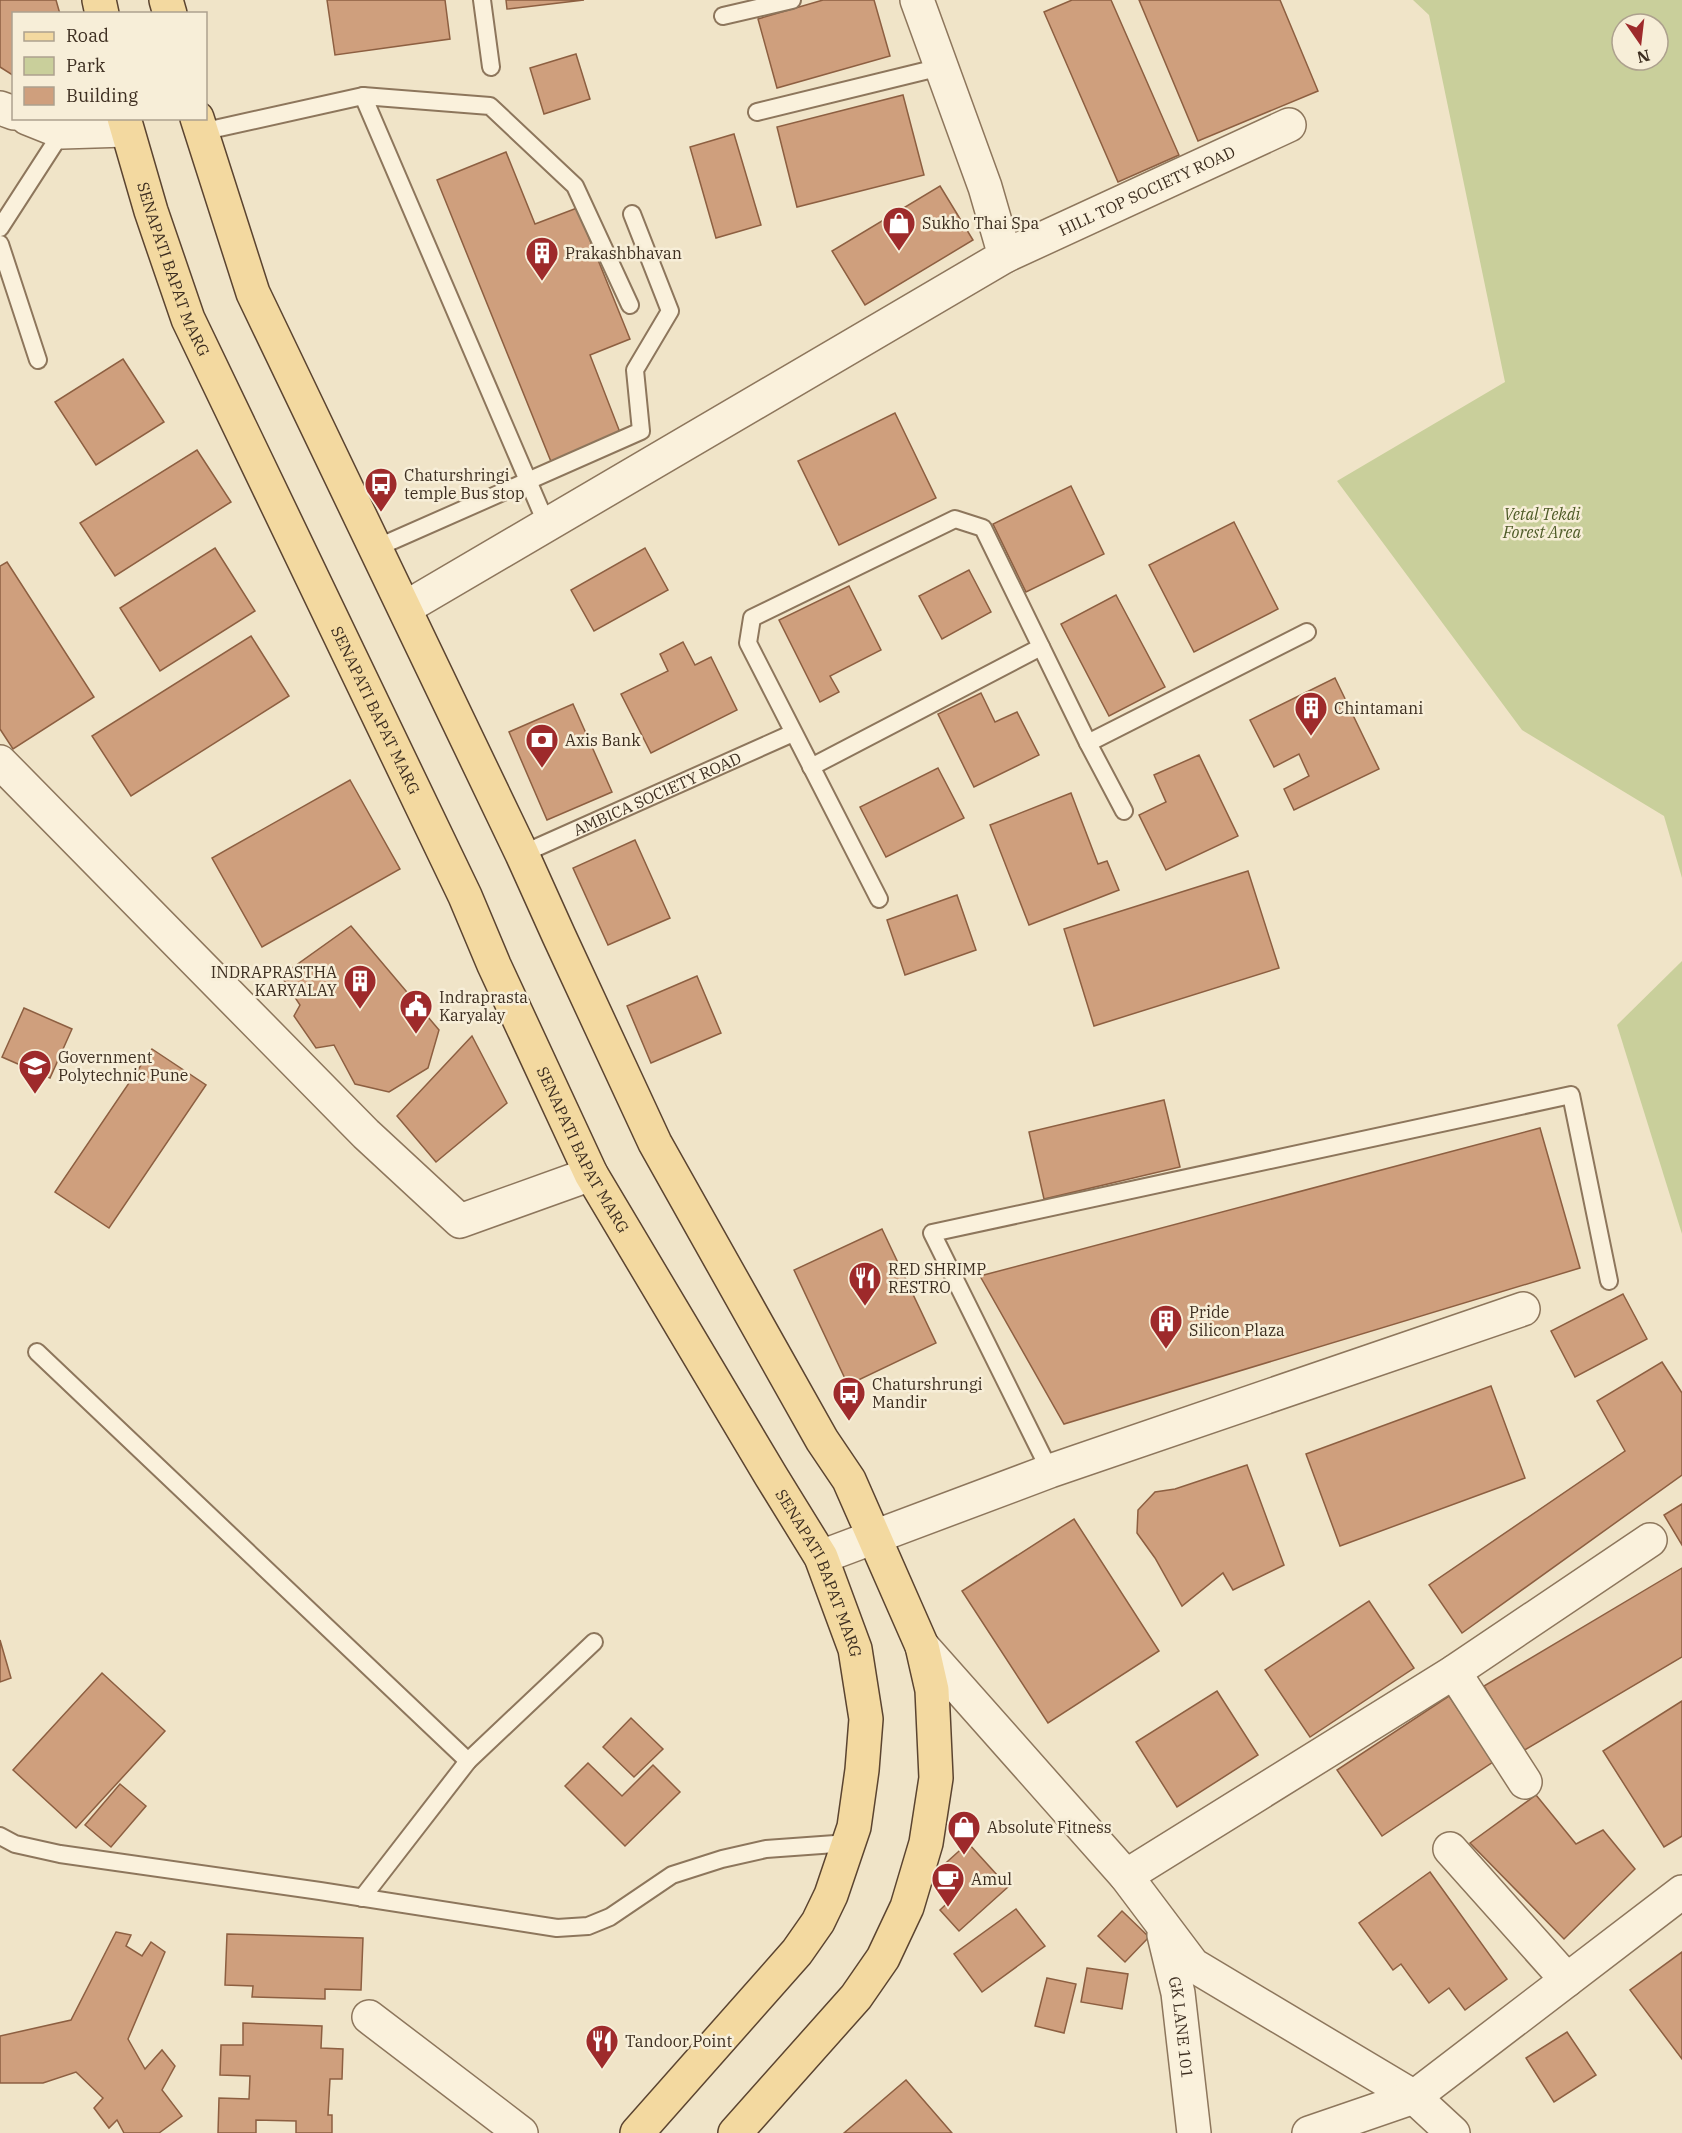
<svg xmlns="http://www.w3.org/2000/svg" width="1682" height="2133" viewBox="0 0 1682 2133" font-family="'IBM Plex Serif',serif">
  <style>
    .green { fill: #c9cf9b; fill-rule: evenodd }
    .building { fill: #cf9f7d; stroke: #8d5f41; stroke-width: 1.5 }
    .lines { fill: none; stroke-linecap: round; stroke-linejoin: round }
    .lane-casing { stroke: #8d765c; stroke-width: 20 }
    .street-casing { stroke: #8d765c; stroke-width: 36 }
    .primary-casing { stroke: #5b4430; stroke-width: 36 }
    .lane { stroke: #faf1dc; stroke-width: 16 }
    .street { stroke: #faf1dc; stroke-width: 33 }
    .primary { stroke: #f3d9a0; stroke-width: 33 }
    .labels { text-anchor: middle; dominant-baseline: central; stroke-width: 5; stroke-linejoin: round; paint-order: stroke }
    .street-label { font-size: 16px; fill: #3d2e20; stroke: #f7eed8 }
    .poi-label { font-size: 16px; fill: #3d2e20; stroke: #f7eed8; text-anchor: start }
    .park-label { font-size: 16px; font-style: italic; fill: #4d5a26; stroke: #f7eed8 }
  </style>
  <rect width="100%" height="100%" fill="#f0e4c8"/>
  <!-- green -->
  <g class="green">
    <path d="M1413 0H1682V878L1664 816 1522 730 1337 481 1505 382 1429 15ZM1622 24H1658V60H1622Z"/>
    <path d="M1682 961V1234L1617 1025Z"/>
  </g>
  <!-- building -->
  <g class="building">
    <path d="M0 0H56L60 14H14V76L0 67Z"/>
    <path d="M327 0H445L450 39 335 55Z"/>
    <path d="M506 0H584L507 9Z"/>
    <path d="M823 0H874L890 56 777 88 758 19Z"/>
    <path d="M1072 0H1111L1179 155 1118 182 1044 12Z"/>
    <path d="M1139 0H1280L1318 91 1198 141Z"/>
    <path d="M576 54 590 99 544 114 530 68Z"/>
    <path d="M903 95 924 175 797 207 777 127Z"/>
    <path d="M734 134 761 225 716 238 690 147Z"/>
    <path d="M506 152 535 224 577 208 630 339 590 355 621 435 552 464 437 180Z"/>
    <path d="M940 186 973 240 865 305 832 251Z"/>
    <path d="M123 359 164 422 96 465 55 402Z"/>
    <path d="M895 413 936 498 839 545 798 461Z"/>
    <path d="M197 450 231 502 115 576 80 523Z"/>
    <path d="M1071 486 1104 554 1026 592 993 524Z"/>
    <path d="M1234 522 1278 609 1194 652 1149 565Z"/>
    <path d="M215 548 255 611 160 671 120 608Z"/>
    <path d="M645 548 668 590 594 631 571 590Z"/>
    <path d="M7 562 94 697 13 749 0 729V566Z"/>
    <path d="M969 570 991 612 942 639 919 596Z"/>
    <path d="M849 586 881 650 830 676 839 692 820 702 779 620Z"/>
    <path d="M1116 595 1165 687 1109 716 1061 624Z"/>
    <path d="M251 636 289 696 131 796 92 736Z"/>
    <path d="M683 642 695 665 711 657 737 710 651 753 621 694 668 671 660 654Z"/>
    <path d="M1335 678 1379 769 1294 810 1284 789 1309 776 1299 754 1274 767 1250 720Z"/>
    <path d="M981 693 995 722 1017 712 1039 755 974 787 938 714Z"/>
    <path d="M573 704 612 792 547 820 509 732Z"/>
    <path d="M1199 755 1238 836 1166 870 1139 815 1166 802 1154 775Z"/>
    <path d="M938 768 964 818 886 857 860 807Z"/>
    <path d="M350 780 400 869 262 947 212 858Z"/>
    <path d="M1071 793 1098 864 1107 861 1119 890 1029 925 990 825Z"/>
    <path d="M635 840 670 918 608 945 573 868Z"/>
    <path d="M1248 871 1279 968 1094 1026 1064 929Z"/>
    <path d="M957 895 976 950 905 975 887 920Z"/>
    <path d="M351 926 439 1030 428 1068 389 1092 355 1084 334 1045 316 1048 294 1016 300 1005 281 976Z"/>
    <path d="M697 976 721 1033 651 1063 627 1006Z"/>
    <path d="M24 1008 72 1029 50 1078 2 1057Z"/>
    <path d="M472 1036 507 1103 436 1162 397 1116Z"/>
    <path d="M152 1049 206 1085 109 1228 55 1192Z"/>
    <path d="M1164 1100 1180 1167 1044 1199 1029 1132Z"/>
    <path d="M1540 1128 1580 1268 1064 1424 980 1276Z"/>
    <path d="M882 1229 936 1343 848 1385 794 1270Z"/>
    <path d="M1623 1294 1647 1339 1575 1377 1551 1331Z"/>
    <path d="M1662 1362 1682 1393V1475L1462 1633 1429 1585 1625 1451 1597 1401Z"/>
    <path d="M1491 1386 1525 1478 1340 1546 1306 1454Z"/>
    <path d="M1247 1465 1284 1565 1233 1590 1223 1573 1182 1606 1155 1558 1137 1533 1138 1510 1155 1492 1175 1489Z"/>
    <path d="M1682 1504V1545L1664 1515Z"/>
    <path d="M1074 1519 1159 1651 1048 1723 962 1591Z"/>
    <path d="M1682 1568V1657L1523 1751 1484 1686Z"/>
    <path d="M1369 1601 1414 1668 1310 1737 1265 1670Z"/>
    <path d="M0 1640 11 1678 0 1682Z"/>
    <path d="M102 1673 165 1731 76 1828 13 1770Z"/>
    <path d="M1217 1691 1258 1755 1177 1807 1136 1742Z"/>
    <path d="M1449 1696 1493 1762 1382 1836 1337 1770Z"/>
    <path d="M1682 1701V1836L1664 1847 1603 1751Z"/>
    <path d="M631 1718 663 1749 634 1777 603 1747Z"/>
    <path d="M588 1763 622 1796 653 1765 680 1792 625 1846 565 1786Z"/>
    <path d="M120 1784 146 1806 111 1847 85 1825Z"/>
    <path d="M1536 1795 1576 1844 1603 1830 1635 1869 1564 1939 1470 1843Z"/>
    <path d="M968 1843 1008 1887 959 1931 940 1910 958 1893 938 1870Z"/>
    <path d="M1430 1872 1507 1979 1465 2010 1449 1988 1429 2003 1401 1964 1393 1970 1359 1923Z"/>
    <path d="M1016 1909 1045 1946 982 1992 954 1954Z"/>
    <path d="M1122 1911 1149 1937 1125 1962 1098 1936Z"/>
    <path d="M116 1932 131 1935 126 1946 142 1956 151 1942 165 1952 128 2039 145 2069 162 2050 175 2066 162 2090 182 2116 159 2133H124L117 2120 109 2128 94 2108 103 2098 76 2072 43 2083H0V2036L71 2020Z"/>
    <path d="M227 1934 363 1938 361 1990 325 1989V1999L252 1997 253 1986 225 1985Z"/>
    <path d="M1682 1952V2059L1630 1990Z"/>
    <path d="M1087 1968 1128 1974 1122 2009 1081 2002Z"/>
    <path d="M1047 1978 1076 1984 1064 2033 1035 2026Z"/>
    <path d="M243 2023 322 2026 321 2048 343 2049 342 2079H330L328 2115H332V2133H296V2121L256 2120V2133H218L219 2098 249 2099 250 2076 220 2075 221 2045H243Z"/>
    <path d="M1567 2032 1596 2075 1554 2102 1526 2058Z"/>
    <path d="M906 2080 952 2133H844Z"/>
  </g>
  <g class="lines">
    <!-- lane casing -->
    <g class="lane-casing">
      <g id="lane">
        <path d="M482 0 491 67"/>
        <path d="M723 16 792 0"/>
        <path d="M363 96 547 525"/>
        <path d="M757 112 941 67"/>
        <path d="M201 132 363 96 490 106 575 186 630 305"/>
        <path d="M0 228 62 132"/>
        <path d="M0 244 38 360"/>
        <path d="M376 548 641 431 635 370 670 311 632 214"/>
        <path d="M1088 743 1307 632"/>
        <path d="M811 767 1041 647"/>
        <path id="s1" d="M522 854 793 733"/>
        <path d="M879 899 748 643 752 618 955 519 983 528 1088 743 1124 811"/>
        <path d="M37 1352 468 1761"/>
        <path d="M1050 1471 932 1233 1571 1095 1609 1281"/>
        <path d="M0 1836 15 1844 60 1854 320 1891 557 1928 588 1926 610 1917 672 1875 722 1859 766 1849 849 1843"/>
        <path d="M362 1898 468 1761 594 1642"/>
      </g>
    </g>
    <!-- street casing -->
    <g class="street-casing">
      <g id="street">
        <path d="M0 108 14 113"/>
        <path d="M27 118 62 132 126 130"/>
        <path id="s2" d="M1005 256 1289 125"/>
        <path d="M405 608 1005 256 985 187 917 0"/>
        <path d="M0 762 366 1134 460 1221 591 1174"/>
        <path d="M821 1557 1050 1471 1523 1309"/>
        <path d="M922 1646 1126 1876 1193 1965 1414 2097 1453 2133"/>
        <path d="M1454 1672 1525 1782"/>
        <path d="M1450 1849 1567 1980"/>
        <path d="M1126 1876 1454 1672 1650 1540"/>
        <path id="s3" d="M1164 1935 1178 1993 1194 2133"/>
        <path d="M369 2017 521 2133"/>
        <path d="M1309 2133 1414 2097 1682 1892"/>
      </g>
    </g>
    <!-- primary casing -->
    <g class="primary-casing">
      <g id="primary">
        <path d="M99 0 102 14"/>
        <path d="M166 0 170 14"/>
        <path id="s4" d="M124 118 151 211 188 319 465 896 494 965 591 1174 771 1476 821 1557 855 1649 866 1719 862 1770 854 1827 831 1895 818 1922 797 1952 637 2133"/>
        <path d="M197 118 253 293 522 854 559 936 655 1143 822 1440 849 1480 922 1646 932 1690 936 1778 926 1843 907 1907 883 1958 856 1997 735 2133"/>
      </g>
    </g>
    <!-- lane -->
    <use href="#lane" class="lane"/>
    <!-- street -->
    <use href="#street" class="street"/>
    <!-- primary -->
    <use href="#primary" class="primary"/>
  </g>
  <!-- icons -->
  <defs>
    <g id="shop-pin" transform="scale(1.725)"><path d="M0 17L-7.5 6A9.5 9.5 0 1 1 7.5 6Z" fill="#9e2a2b" stroke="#f7eed8"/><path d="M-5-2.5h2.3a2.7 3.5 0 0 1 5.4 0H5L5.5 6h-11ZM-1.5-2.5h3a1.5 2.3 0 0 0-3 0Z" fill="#fff"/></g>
    <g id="building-pin" transform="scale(1.725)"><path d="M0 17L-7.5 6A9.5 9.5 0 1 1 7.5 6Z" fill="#9e2a2b" stroke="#f7eed8"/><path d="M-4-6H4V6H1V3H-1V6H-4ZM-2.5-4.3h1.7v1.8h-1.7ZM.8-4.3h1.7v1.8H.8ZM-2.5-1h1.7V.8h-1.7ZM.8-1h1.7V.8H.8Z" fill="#fff"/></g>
    <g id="bus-pin" transform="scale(1.725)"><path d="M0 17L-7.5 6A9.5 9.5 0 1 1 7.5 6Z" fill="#9e2a2b" stroke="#f7eed8"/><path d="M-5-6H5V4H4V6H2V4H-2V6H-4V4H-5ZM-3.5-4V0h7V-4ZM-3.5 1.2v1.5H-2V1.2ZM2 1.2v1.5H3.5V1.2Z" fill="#fff"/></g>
    <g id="bank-pin" transform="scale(1.725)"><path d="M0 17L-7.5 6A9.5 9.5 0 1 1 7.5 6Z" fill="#9e2a2b" stroke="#f7eed8"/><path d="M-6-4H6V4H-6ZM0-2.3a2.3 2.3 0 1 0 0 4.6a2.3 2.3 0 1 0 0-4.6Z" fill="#fff"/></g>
    <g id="civic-pin" transform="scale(1.725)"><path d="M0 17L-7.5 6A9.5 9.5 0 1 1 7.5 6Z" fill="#9e2a2b" stroke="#f7eed8"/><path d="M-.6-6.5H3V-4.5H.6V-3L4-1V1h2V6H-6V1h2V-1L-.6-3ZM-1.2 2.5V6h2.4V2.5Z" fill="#fff"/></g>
    <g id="university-pin" transform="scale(1.725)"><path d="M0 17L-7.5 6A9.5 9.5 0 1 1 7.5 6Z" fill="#9e2a2b" stroke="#f7eed8"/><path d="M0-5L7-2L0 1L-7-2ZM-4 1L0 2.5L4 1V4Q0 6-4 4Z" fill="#fff"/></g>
    <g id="restaurant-pin" transform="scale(1.725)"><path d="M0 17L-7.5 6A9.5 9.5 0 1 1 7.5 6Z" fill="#9e2a2b" stroke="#f7eed8"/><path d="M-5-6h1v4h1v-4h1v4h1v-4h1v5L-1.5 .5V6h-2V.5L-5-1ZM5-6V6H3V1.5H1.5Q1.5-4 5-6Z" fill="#fff"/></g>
    <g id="cafe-pin" transform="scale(1.725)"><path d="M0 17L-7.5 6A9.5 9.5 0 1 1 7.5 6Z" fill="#9e2a2b" stroke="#f7eed8"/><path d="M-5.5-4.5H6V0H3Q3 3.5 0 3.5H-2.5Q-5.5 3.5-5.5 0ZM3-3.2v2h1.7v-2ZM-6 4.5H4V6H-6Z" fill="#fff"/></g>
  </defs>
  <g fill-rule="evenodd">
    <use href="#shop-pin" x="899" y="223"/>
    <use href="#building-pin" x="542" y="253"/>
    <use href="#bus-pin" x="381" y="484"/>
    <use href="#building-pin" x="1311" y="708"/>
    <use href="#bank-pin" x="542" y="740"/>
    <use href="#building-pin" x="360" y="981"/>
    <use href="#civic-pin" x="416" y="1006"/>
    <use href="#university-pin" x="35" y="1066"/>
    <use href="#restaurant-pin" x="865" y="1278"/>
    <use href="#building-pin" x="1166" y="1321"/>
    <use href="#bus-pin" x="849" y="1393"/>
    <use href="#shop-pin" x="964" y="1827"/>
    <use href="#cafe-pin" x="948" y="1879"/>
    <use href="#restaurant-pin" x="602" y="2041"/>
  </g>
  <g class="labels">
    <!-- street labels -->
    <g class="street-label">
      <text stroke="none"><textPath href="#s2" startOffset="156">HILL TOP SOCIETY ROAD</textPath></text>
      <text stroke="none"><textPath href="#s4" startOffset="159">SENAPATI BAPAT MARG</textPath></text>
      <text stroke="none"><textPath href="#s4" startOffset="645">SENAPATI BAPAT MARG</textPath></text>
      <text stroke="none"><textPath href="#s1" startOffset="148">AMBICA SOCIETY ROAD</textPath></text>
      <text stroke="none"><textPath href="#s4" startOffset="1131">SENAPATI BAPAT MARG</textPath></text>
      <text stroke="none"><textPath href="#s4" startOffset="1617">SENAPATI BAPAT MARG</textPath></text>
      <text stroke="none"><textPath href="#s3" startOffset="94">GK LANE 101</textPath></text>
    </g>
    <!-- poi labels -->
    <g class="poi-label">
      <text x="922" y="223">Sukho Thai Spa</text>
      <text x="565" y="253">Prakashbhavan</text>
      <text x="404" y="475">Chaturshringi<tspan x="404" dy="18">temple Bus stop</tspan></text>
      <text x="1334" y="708">Chintamani</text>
      <text x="565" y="740">Axis Bank</text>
      <text x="337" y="972" text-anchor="end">INDRAPRASTHA<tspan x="337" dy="18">KARYALAY</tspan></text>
      <text x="439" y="997">Indraprasta<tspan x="439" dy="18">Karyalay</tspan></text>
      <text x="58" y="1057">Government<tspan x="58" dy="18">Polytechnic Pune</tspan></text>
      <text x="888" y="1269">RED SHRIMP<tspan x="888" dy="18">RESTRO</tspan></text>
      <text x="1189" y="1312">Pride<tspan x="1189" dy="18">Silicon Plaza</tspan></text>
      <text x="872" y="1384">Chaturshrungi<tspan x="872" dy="18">Mandir</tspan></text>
      <text x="987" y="1827">Absolute Fitness</text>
      <text x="971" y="1879">Amul</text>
      <text x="625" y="2041">Tandoor Point</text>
    </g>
    <!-- park labels -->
    <g class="park-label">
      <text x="1542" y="514">Vetal Tekdi<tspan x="1542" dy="18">Forest Area</tspan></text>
    </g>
  </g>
  <!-- legend -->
  <rect x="12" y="12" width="195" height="108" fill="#f7eed8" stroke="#ada18e" stroke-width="1.5"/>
  <rect x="24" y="32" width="30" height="9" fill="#f3d9a0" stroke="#ada18e" stroke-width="1.5"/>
  <text x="66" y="42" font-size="18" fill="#3d2e20">Road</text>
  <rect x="24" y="57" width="30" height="18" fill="#c9cf9b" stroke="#ada18e" stroke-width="1.5"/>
  <text x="66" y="72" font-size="18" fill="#3d2e20">Park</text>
  <rect x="24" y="87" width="30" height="18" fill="#cf9f7d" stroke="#ada18e" stroke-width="1.5"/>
  <text x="66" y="102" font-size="18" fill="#3d2e20">Building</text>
  <!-- north arrow -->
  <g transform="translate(1640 42) rotate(166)"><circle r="28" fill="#f7eed8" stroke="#ada18e" stroke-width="1.5"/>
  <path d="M0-4.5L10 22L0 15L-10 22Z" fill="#9e2a2b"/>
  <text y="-9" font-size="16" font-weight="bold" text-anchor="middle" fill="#3d2e20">N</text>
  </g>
</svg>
